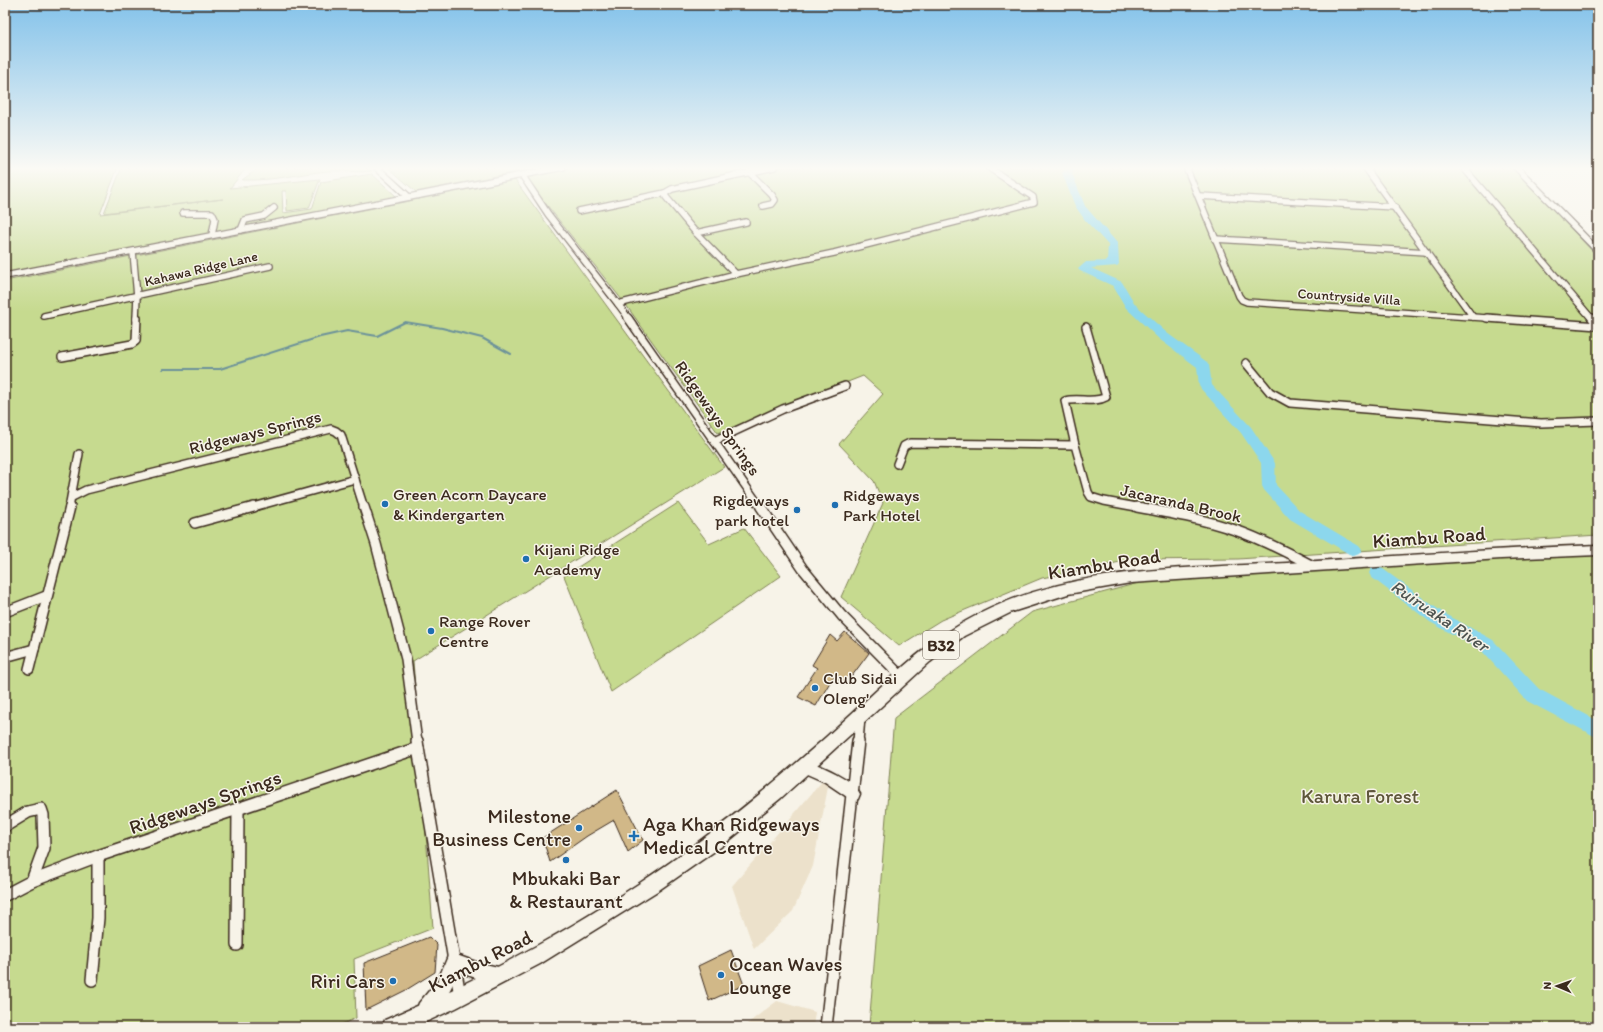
<svg xmlns="http://www.w3.org/2000/svg" width="1603" height="1032" viewBox="0 0 1603 1032" font-family="Itim,sans-serif">
  <style>
    .built { fill: #ece1cb }
    .green { fill: #c6da8f; stroke: #808256 }
    .lines { fill: none; stroke-linecap: round; stroke-linejoin: round }
    .stream { stroke: #6c929a; stroke-width: 2 }
    .river { fill: #8cd7ed; fill-rule: evenodd }
    .building { fill: #d1b888; stroke: #3b2a1e }
    .minor-far3-casing { stroke: #3b2a1e; stroke-width: 8 }
    .minor-far2-casing { stroke: #3b2a1e; stroke-width: 10 }
    .minor-far1-casing { stroke: #3b2a1e; stroke-width: 12 }
    .minor-casing { stroke: #3b2a1e; stroke-width: 14 }
    .secondary-casing { stroke: #3b2a1e; stroke-width: 3 }
    .trunk-casing { stroke: #3b2a1e; stroke-width: 3 }
    .minor-far3 { stroke: #f7f3e8; stroke-width: 5.5 }
    .minor-far2 { stroke: #f7f3e8; stroke-width: 7 }
    .minor-far1 { stroke: #f7f3e8; stroke-width: 9 }
    .minor { stroke: #f7f3e8; stroke-width: 11 }
    .secondary { fill: #f7f3e8; fill-rule: evenodd }
    .trunk { fill: #f7f3e8; fill-rule: evenodd }
    .poi-dot { fill: #1f6fb2; stroke: #f7f3e8; stroke-width: 1.5 }
    .labels { text-anchor: middle; dominant-baseline: central; stroke-width: 3; stroke-linejoin: round; paint-order: stroke }
    .far-street-label { font-size: 14px; fill: #3b2a1e; stroke: #f7f3e8 }
    .shield { fill: #f7f3e8; stroke: #73665b; stroke-width: 1 }
    .shield-label { font-size: 16px; font-weight: bold; fill: #3b2a1e }
    .street-label { font-size: 17px; fill: #3b2a1e; stroke: #f7f3e8 }
    .poi-label { font-size: 17px; fill: #3b2a1e; stroke: #f7f3e8; text-anchor: start }
    .water-label { font-size: 18px; font-style: italic; fill: #4f5552; stroke: #f7f3e8 }
    .near-street-label { font-size: 20px; fill: #3b2a1e; stroke: #f7f3e8 }
    .near-park-label { font-size: 20px; fill: #5e563a; stroke: #f7f3e8 }
    .near-poi-label { font-size: 20px; fill: #3b2a1e; stroke: #f7f3e8; text-anchor: end }
  </style>
  <rect width="100%" height="100%" fill="#f7f3e8"/>
  <filter id="ink" filterUnits="userSpaceOnUse"><feTurbulence type="fractalNoise" baseFrequency=".025" numOctaves="2"/><feDisplacementMap in="SourceGraphic" scale="8" xChannelSelector="R" yChannelSelector="G"/><feConvolveMatrix kernelMatrix="1 2 1 2 8 2 1 2 1" color-interpolation-filters="sRGB"/></filter>
  <g filter="url(#ink)">
    <!-- built -->
    <g class="built">
      <path d="M831 771 813 866 793 911 754 949 732 886Z"/>
      <path d="M777 1001 815 1012 813 1027H743Z"/>
    </g>
    <!-- green -->
    <g class="green">
      <path d="M5 167H118L100 214 223 199 104 213 122 167H247L230 188 320 179 309 208 287 211 286 191H282L283 213 312 209 321 182 372 174 397 197 5 274Z"/>
      <path d="M260 167H363L372 171C357 173 343 170 328 171 298 174 273 181 242 180Z"/>
      <path d="M388 167H1512L1598 257V535L1238 559 1130 560 1042 578 941 620 899 646 841 597 883 503 874 481 839 444 883 394 863 376 718 433 626 305 520 171 416 192Z"/>
      <path d="M515 180 724 467 413 661 433 928 354 959 356 1018 336 1027H5V281Z"/>
      <path d="M678 503 709 544 744 528 781 576 611 692 564 576Z"/>
      <path d="M1598 551V1027H869L894 718 1032 612 1164 576Z"/>
    </g>
    <g class="lines">
      <!-- stream -->
      <path class="stream" d="M163 369H220L320 337 347 331 377 336 405 322 442 328 482 338 511 354"/>
      <!-- river -->
      <g class="river">
        <path d="M1067 167H1077L1072 173 1085 206 1118 244 1119 264 1117 266 1091 268 1122 282 1135 304 1167 333 1207 362 1209 365 1212 385 1251 427 1275 463 1276 485 1300 511 1359 546 1362 550 1359 554 1354 556 1349 554 1290 519 1264 490 1262 486 1261 463 1241 433 1201 389 1199 386 1197 367 1159 339 1126 308 1113 286 1080 271 1078 269 1086 262 1107 261 1108 245 1085 220 1075 206 1062 173Z"/>
        <path d="M1377 567 1383 569 1442 612 1493 640 1539 689 1598 721V738L1527 701 1481 650 1430 622 1371 577 1369 573 1371 569Z"/>
      </g>
    </g>
    <!-- building -->
    <g class="building">
      <path d="M845 632 869 653 846 684 833 677 816 706 798 697 817 668 812 665 830 635 837 641Z"/>
      <path d="M617 790 643 840 628 852 614 820 587 836 550 862 546 849 541 839Z"/>
      <path d="M429 937 437 945 435 972 406 990 366 1010 364 963Z"/>
      <path d="M731 950 744 985 709 1001 698 966Z"/>
    </g>
    <g class="lines">
      <!-- minor-far3 casing -->
      <g class="minor-far3-casing">
        <g id="minor-far3">
          <path d="M376 167 409 197"/>
          <path d="M1186 167 1239 296 1242 300 1247 302 1502 319"/>
          <path d="M1365 167 1473 317"/>
          <path d="M1463 167 1592 319"/>
          <path d="M1516 167 1598 251"/>
          <path d="M749 172 772 195 775 200 772 204 763 206"/>
          <path d="M522 175 548 214 618 304 736 274 834 253 1034 202 1033 197 988 167"/>
          <path d="M665 193 666 197 696 233 736 274"/>
          <path d="M1199 196 1395 207"/>
          <path d="M579 211 665 193 672 189 774 167"/>
          <path d="M183 213H212L215 219 212 235"/>
          <path d="M241 230 245 220 264 216 274 208"/>
          <path d="M696 233 746 222"/>
          <path d="M1215 239 1427 252"/>
          <path d="M133 252 137 296 136 319"/>
          <path d="M5 276 563 167"/>
          <path d="M618 304 629 319"/>
          <path d="M44 316 270 266"/>
        </g>
      </g>
      <!-- minor-far2 casing -->
      <g class="minor-far2-casing">
        <g id="minor-far2">
          <path d="M628 318 761 508"/>
          <path d="M1487 318 1598 326"/>
          <path d="M1592 318 1598 326"/>
          <path d="M62 357 132 344 136 341 137 318"/>
          <path d="M1246 363 1270 392 1290 403 1541 423 1598 421"/>
          <path d="M714 441 783 409 845 386"/>
          <path d="M1075 445 1065 401C1078 397 1094 404 1106 397L1086 327"/>
          <path d="M897 464 904 446 910 443 1075 445 1088 492 1091 497 1104 501 1142 508"/>
          <path d="M72 497 86 490 331 429 336 431 341 435 364 508"/>
          <path d="M69 508 79 454"/>
          <path d="M250 508 355 479"/>
        </g>
      </g>
      <!-- minor-far1 casing -->
      <g class="minor-far1-casing">
        <g id="minor-far1">
          <path d="M364 507 376 544 406 659 417 742"/>
          <path d="M761 507 803 569 842 616 901 676"/>
          <path d="M1137 507C1170 513 1203 519 1235 530 1262 539 1288 553 1313 566"/>
          <path d="M195 523 254 507"/>
          <path d="M5 612 46 596"/>
          <path d="M5 657 34 649"/>
          <path d="M29 669 70 507"/>
          <path d="M858 742 860 717"/>
        </g>
      </g>
      <!-- minor casing -->
      <g class="minor-casing">
        <g id="minor">
          <path d="M417 741 418 748"/>
          <path d="M5 826 28 812 41 809 43 815 44 848 32 881"/>
          <path d="M5 895 32 881 98 856 418 748 460 996"/>
          <path d="M237 945 238 810"/>
          <path d="M92 980 98 918V856"/>
          <path d="M826 1027 858 741"/>
        </g>
      </g>
      <!-- secondary casing -->
      <g class="secondary-casing">
        <g id="secondary">
          <path d="M805 760C821 766 853 778 860 794L858 799 853 801 825 782 800 771 798 766 800 761Z"/>
          <path d="M454 954 476 962 507 969 509 975 507 981C493 986 472 976 458 972 452 987 441 1011 425 1017L419 1015 417 1009 419 1003 438 980 448 956Z"/>
        </g>
      </g>
      <!-- trunk casing -->
      <g class="trunk-casing">
        <path id="trunk" d="M1598 545V555L1501 559 1131 583 1068 594 1012 612 964 636 930 662 781 798 722 846 659 890 540 964 456 1008 415 1027H382L385 1020C519 963 649 886 761 793 796 764 830 734 863 703 900 669 935 636 981 613 1075 566 1184 569 1287 563 1390 556 1494 549 1598 545Z"/>
      </g>
      <!-- minor-far3 -->
      <use href="#minor-far3" class="minor-far3"/>
      <!-- minor-far2 -->
      <use href="#minor-far2" class="minor-far2"/>
      <!-- minor-far1 -->
      <use href="#minor-far1" class="minor-far1"/>
      <!-- minor -->
      <use href="#minor" class="minor"/>
      <!-- secondary -->
      <use href="#secondary" class="secondary"/>
      <!-- trunk -->
      <use href="#trunk" class="trunk"/>
    </g>
  </g>
  <!-- sky -->
  <linearGradient id="sky" x2="0" y2="1"><stop stop-color="#83c2ea"/><stop offset="0.54" stop-color="#fbfaf5"/><stop offset="1" stop-color="#fbfaf5" stop-opacity="0"/></linearGradient>
  <rect width="1603" height="312" fill="url(#sky)"/>
  <!-- markers -->
  <g class="poi-dot">
    <circle cx="385" cy="504" r="4"/>
    <circle cx="835" cy="505" r="4"/>
    <circle cx="797" cy="510" r="4"/>
    <circle cx="526" cy="559" r="4"/>
    <circle cx="431" cy="631" r="4"/>
    <circle cx="815" cy="688" r="4"/>
    <circle cx="579" cy="828" r="4"/>
    <path d="M632 830h4v4h4v4h-4v4h-4v-4h-4v-4h4z"/>
    <circle cx="566" cy="860" r="4"/>
    <circle cx="721" cy="975" r="4"/>
    <circle cx="393" cy="981" r="4"/>
  </g>
  <g class="labels">
    <!-- far-street labels -->
    <g class="far-street-label">
      <text transform="translate(201 269) rotate(-13)">Kahawa Ridge Lane</text>
      <text transform="translate(1349 297) rotate(4)">Countryside Villa</text>
    </g>
    <!-- shield labels -->
    <rect class="shield" x="923" y="631" width="36" height="28" rx="3"/>
    <g class="shield-label">
      <text x="941" y="645">B32</text>
    </g>
    <!-- street labels -->
    <g class="street-label">
      <text transform="translate(718 418) rotate(55)">Ridgeways Springs</text>
      <text transform="translate(255 432) rotate(-14)">Ridgeways Springs</text>
      <text transform="translate(1181 503) rotate(13)">Jacaranda Brook</text>
    </g>
    <!-- poi labels -->
    <g class="poi-label">
      <text x="393" y="494">Green Acorn Daycare<tspan x="393" dy="20">&amp; Kindergarten</tspan></text>
      <text x="843" y="495">Ridgeways<tspan x="843" dy="20">Park Hotel</tspan></text>
      <text x="789" y="500" text-anchor="end">Rigdeways<tspan x="789" dy="20">park hotel</tspan></text>
      <text x="534" y="549">Kijani Ridge<tspan x="534" dy="20">Academy</tspan></text>
      <text x="439" y="621">Range Rover<tspan x="439" dy="20">Centre</tspan></text>
      <text x="823" y="678">Club Sidai<tspan x="823" dy="20">Oleng'</tspan></text>
    </g>
    <!-- water labels -->
    <g class="water-label">
      <text transform="translate(1440 616) rotate(34)">Ruiruaka River</text>
    </g>
    <!-- near-street labels -->
    <g class="near-street-label">
      <text transform="translate(1429 537) rotate(-4)">Kiambu Road</text>
      <text transform="translate(1104 564) rotate(-9)">Kiambu Road</text>
      <text transform="translate(205 802) rotate(-19)">Ridgeways Springs</text>
      <text transform="translate(480 961) rotate(-27)">Kiambu Road</text>
    </g>
    <!-- near-park labels -->
    <g class="near-park-label">
      <text x="1360" y="796">Karura Forest</text>
    </g>
    <!-- near-poi labels -->
    <g class="near-poi-label">
      <text x="571" y="816">Milestone<tspan x="571" dy="23">Business Centre</tspan></text>
      <text x="643" y="824" text-anchor="start">Aga Khan Ridgeways<tspan x="643" dy="23">Medical Centre</tspan></text>
      <text x="566" y="878" text-anchor="middle">Mbukaki Bar<tspan x="566" dy="23">&amp; Restaurant</tspan></text>
      <text x="729" y="964" text-anchor="start">Ocean Waves<tspan x="729" dy="23">Lounge</tspan></text>
      <text x="385" y="981">Riri Cars</text>
    </g>
  </g>
  <!-- margin -->
  <rect width="1603" height="1032" fill="none" stroke="#f7f3e8" stroke-width="20"/>
  <rect x="10" y="10" width="1583" height="1012" fill="none" stroke="#3b2a1e" stroke-width="1.5" filter="url(#ink)"/>
  <!-- north arrow -->
  <g transform="translate(1557 986) rotate(272)" stroke="#f7f3e8" stroke-width="3" paint-order="stroke">
  <path d="M0-3L7 15L0 10L-7 15Z" fill="#3b2a1e"/>
  <text y="-6" font-size="11" font-weight="bold" text-anchor="middle" fill="#3b2a1e">N</text>
  </g>
</svg>
